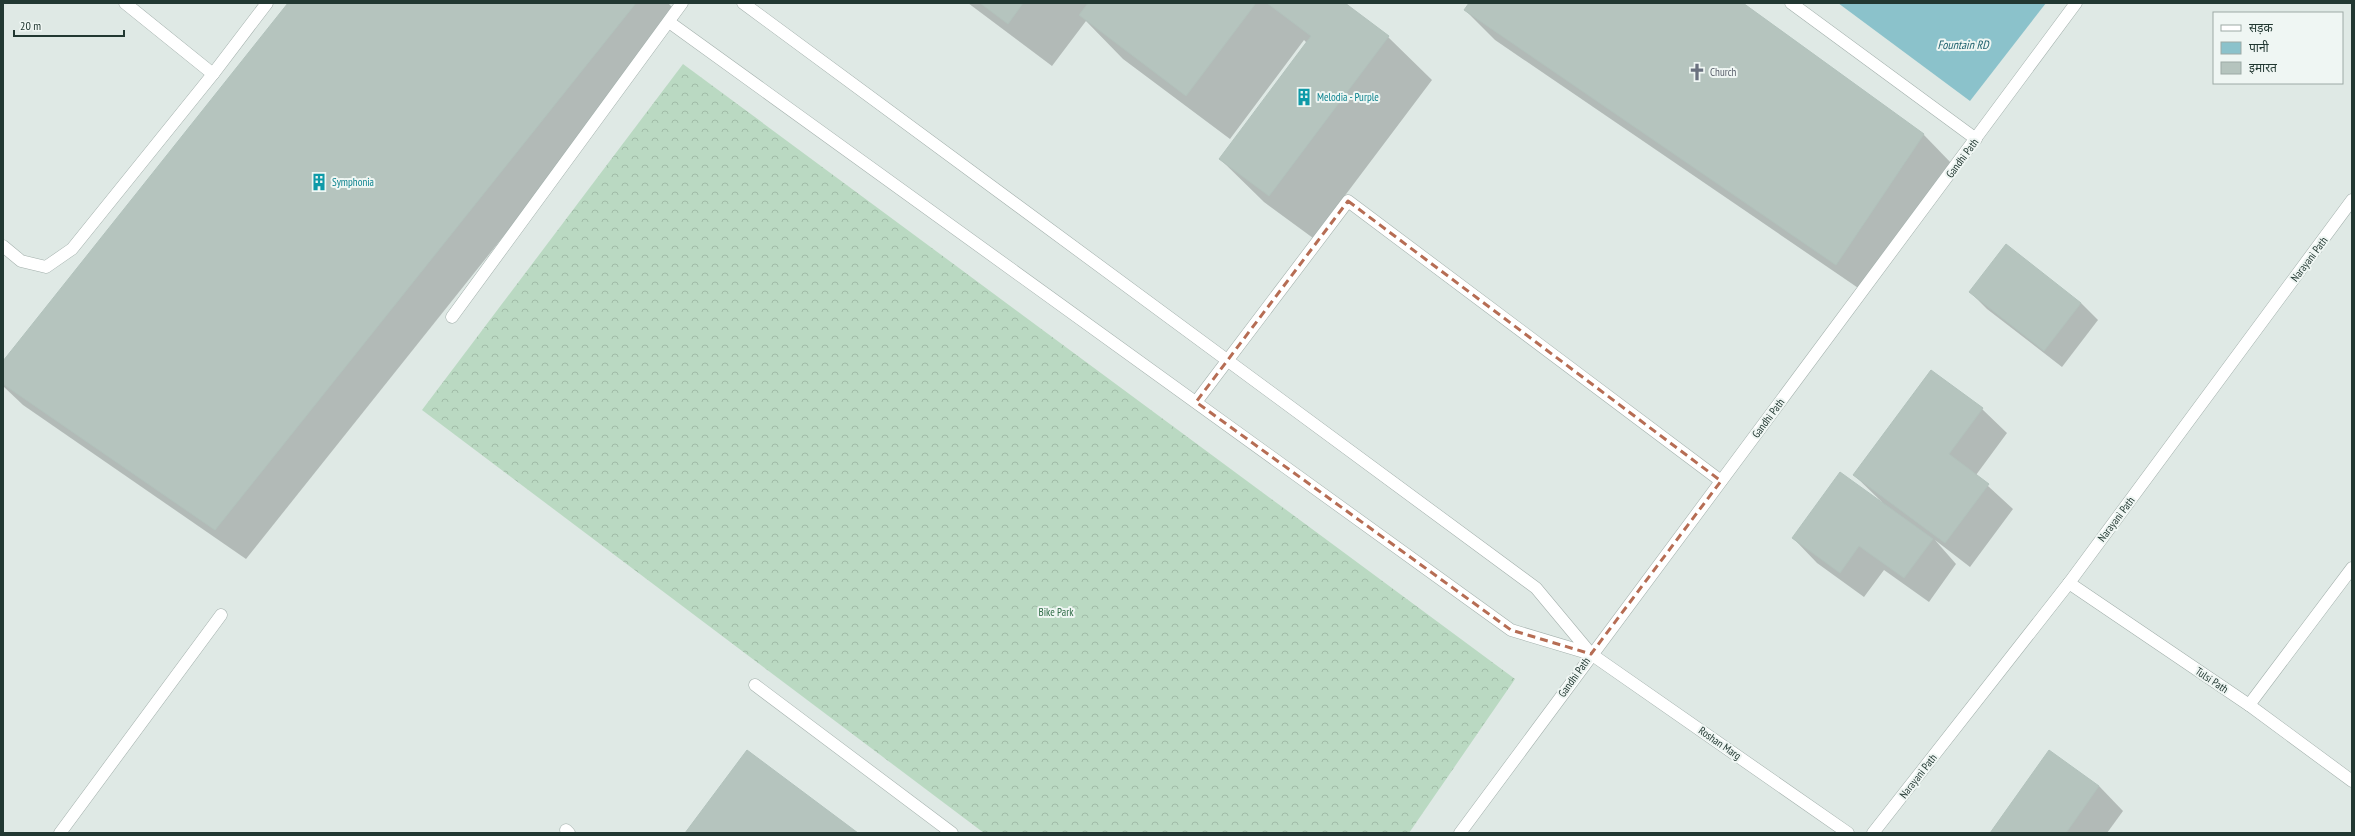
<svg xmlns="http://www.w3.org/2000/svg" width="2355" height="836" viewBox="0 0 2355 836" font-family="'PT Sans Narrow','Noto Sans Devanagari',sans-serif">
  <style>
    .forest { fill: url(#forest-crowns) }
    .water { fill: #8bc2cb }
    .shadow { fill: #0003 }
    .building { fill: #b5c4be; stroke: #b2c2bc }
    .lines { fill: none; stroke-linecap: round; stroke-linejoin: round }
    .service-casing { stroke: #a3b0ac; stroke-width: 13 }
    .minor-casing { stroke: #a3b0ac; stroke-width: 13 }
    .tertiary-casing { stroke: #a3b0ac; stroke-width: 13 }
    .service { stroke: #fff; stroke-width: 12 }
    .minor { stroke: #fff; stroke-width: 12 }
    .tertiary { stroke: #fff; stroke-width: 12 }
    .marked { fill: none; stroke: #b66d54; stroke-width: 3; stroke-dasharray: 8 5; stroke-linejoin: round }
    .labels { text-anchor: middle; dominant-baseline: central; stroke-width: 4; stroke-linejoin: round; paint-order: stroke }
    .worship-label { font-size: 11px; fill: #5b616d; stroke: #eff6f3; text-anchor: start }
    .culture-label { font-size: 11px; fill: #0d838f; stroke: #eff6f3; text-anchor: start }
    .street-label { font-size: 11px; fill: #223832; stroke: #eff6f3 }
    .park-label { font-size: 11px; fill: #2f6c46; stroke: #eff6f3 }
    .water-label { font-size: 12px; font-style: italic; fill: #21636f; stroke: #eff6f3 }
  </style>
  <defs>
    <pattern id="forest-crowns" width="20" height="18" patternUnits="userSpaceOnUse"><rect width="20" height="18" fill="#bad9c2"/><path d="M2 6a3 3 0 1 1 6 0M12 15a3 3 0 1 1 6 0" fill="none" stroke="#a0bba7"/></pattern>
  </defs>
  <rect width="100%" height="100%" fill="#dfe9e5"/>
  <!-- forest -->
  <path class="forest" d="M683 64 1515 679 1409 833H984L422 410Z"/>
  <!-- water -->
  <path class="water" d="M1838 3H2046L1970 101Z"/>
  <!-- shadow -->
  <g class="shadow">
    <path d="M289 3H668L680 15 246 559 23 405 3 386V363Z"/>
    <path d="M968 3H1344L1388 37 1432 80 1313 238 1264 202 1220 159 1307 43 1304 40 1230 139 1123 59 1086 21 1052 66Z"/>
    <path d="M1470 3H1742L1924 135 1953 165 1867 294 1495 40 1465 10Z"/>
    <path d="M1970 292 2081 303 2098 320 2062 367 1987 309Z"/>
    <path d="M1931 371 1982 409 2007 433 1976 475 2013 509 1970 567 1935 540 1956 564 1929 602 1884 570 1864 597 1817 563 1793 538 1882 502 1854 475Z"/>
    <path d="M2099 786 2123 811 2107 833H1991Z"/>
  </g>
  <!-- building -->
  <g class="building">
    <path d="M288 3H636L215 530 3 384V361Z"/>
    <path d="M980 3H1023L1008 24Z"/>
    <path d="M1088 3H1256L1186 96 1079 15Z"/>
    <path d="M1267 3H1345L1389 36 1269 196 1219 159 1311 36Z"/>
    <path d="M1469 3H1743L1924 134 1836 265 1464 10Z"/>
    <path d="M2006 244 2081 303 2044 351 1969 292Z"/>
    <path d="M1931 370 1983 408 1949 454 1989 484 1945 543 1853 475Z"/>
    <path d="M1840 472 1933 539 1904 578 1859 546 1840 573 1792 538Z"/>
    <path d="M747 750 858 833H685Z"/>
    <path d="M2049 750 2099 786 2066 833H1990Z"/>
  </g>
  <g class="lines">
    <!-- service casing -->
    <g class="service-casing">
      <g id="service">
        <path d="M755 685 952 833"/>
        <path d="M566 830 569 833"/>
      </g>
    </g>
    <!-- minor casing -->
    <g class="minor-casing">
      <g id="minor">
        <path d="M125 3 213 74"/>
        <path d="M1791 3 1976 139"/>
        <path d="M669 22 1511 630 1591 654 1536 588 743 3"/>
        <path d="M3 246 21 261 46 267 72 249 213 74 267 3"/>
        <path d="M452 317 682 3"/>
        <path d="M1196 402 1348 201 1721 481"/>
        <path d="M2069 583 2249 705 2352 781"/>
        <path d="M1591 654 1848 833"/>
        <path d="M2249 705 2352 568"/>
        <path d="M60 833 221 615"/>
        <path d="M1873 833 2069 583 2352 200"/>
      </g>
    </g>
    <!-- tertiary casing -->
    <g class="tertiary-casing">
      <path id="tertiary" d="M1460 833 2076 3"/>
    </g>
    <!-- service -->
    <use href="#service" class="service"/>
    <!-- minor -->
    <use href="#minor" class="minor"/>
    <!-- tertiary -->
    <use href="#tertiary" class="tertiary"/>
  </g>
  <!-- marked area -->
  <path class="marked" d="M1348 201 1721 481 1591 654 1511 630 1196 402Z"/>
  <!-- icons -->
  <defs>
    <g id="church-bare" transform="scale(1.38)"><path d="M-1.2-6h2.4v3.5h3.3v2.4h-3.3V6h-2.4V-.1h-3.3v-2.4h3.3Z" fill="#6b7280" stroke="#eff6f3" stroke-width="2.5" paint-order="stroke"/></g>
    <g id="building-bare" transform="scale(1.38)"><path d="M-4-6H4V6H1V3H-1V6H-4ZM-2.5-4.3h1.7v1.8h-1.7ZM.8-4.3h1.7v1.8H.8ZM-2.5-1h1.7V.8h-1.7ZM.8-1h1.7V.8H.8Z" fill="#0f9aa8" stroke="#eff6f3" stroke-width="2.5" paint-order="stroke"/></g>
  </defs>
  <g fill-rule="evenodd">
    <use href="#church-bare" x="1697" y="72"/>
    <use href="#building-bare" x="1304" y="97"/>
    <use href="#building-bare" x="319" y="182"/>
  </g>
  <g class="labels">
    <!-- worship labels -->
    <g class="worship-label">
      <text x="1710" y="72">Church</text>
    </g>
    <!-- culture labels -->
    <g class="culture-label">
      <text x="1317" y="97">Melodia - Purple</text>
      <text x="332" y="182">Symphonia</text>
    </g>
    <!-- street labels -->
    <g class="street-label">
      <text transform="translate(1962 158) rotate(-53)">Gandhi Path</text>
      <text transform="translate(2309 259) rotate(-53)">Narayani Path</text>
      <text transform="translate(1768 418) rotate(-53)">Gandhi Path</text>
      <text transform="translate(2116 519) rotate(-53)">Narayani Path</text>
      <text transform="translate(1574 677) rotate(-54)">Gandhi Path</text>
      <text transform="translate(2212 680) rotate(34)">Tulsi Path</text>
      <text transform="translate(1720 743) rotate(35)">Roshan Marg</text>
      <text transform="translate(1918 776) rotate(-52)">Narayani Path</text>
    </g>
    <!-- park labels -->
    <g class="park-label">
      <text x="1056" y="612">Bike Park</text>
    </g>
    <!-- water labels -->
    <g class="water-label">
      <text x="1963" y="44">Fountain RD</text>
    </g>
  </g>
  <!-- border -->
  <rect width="2355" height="836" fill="none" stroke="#223832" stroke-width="8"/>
  <!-- legend -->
  <rect x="2213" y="12" width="130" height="72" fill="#eff6f3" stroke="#9daaa6"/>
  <rect x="2221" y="25" width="20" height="6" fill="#ffffff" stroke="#9daaa6"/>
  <text x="2249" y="32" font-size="12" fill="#223832">सड़क</text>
  <rect x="2221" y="42" width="20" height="12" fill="#8bc2cb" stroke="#9daaa6"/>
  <text x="2249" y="52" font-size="12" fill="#223832">पानी</text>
  <rect x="2221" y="62" width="20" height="12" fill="#b5c4be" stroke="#9daaa6"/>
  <text x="2249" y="72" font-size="12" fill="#223832">इमारत</text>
  <!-- scale -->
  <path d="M14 30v6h110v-6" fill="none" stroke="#223832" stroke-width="2"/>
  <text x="20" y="30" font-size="12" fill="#223832" stroke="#eff6f3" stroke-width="3" paint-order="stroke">20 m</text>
</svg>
